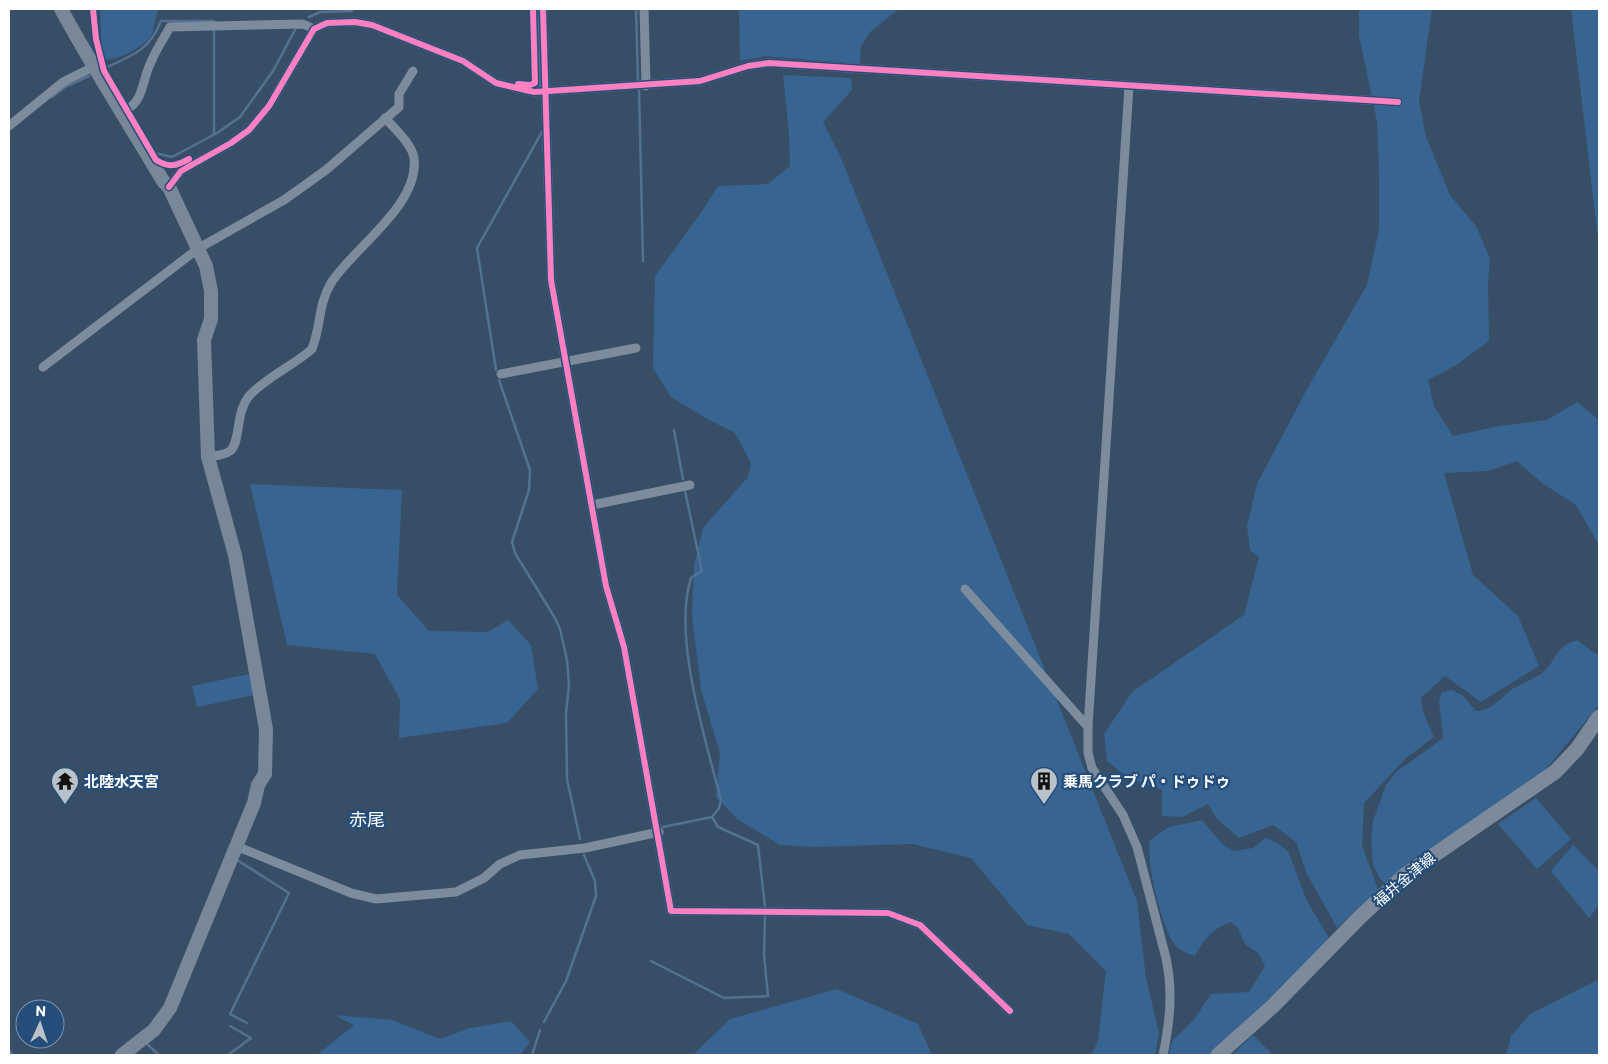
<svg xmlns="http://www.w3.org/2000/svg" width="1608" height="1064" viewBox="0 0 1608 1064" font-family="Commissioner,'Noto Sans JP',sans-serif">
  <style>
    .green { fill: #376491 }
    .lines { fill: none; stroke-linecap: round; stroke-linejoin: round }
    .stream { stroke: #537191; stroke-width: 2.5 }
    .street { stroke: #7c8c9d; stroke-width: 9 }
    .secondary { stroke: #788899; stroke-width: 14 }
    .primary { stroke: #7c8a9c; stroke-width: 15 }
    .cycleway-casing { stroke: #244d7a; stroke-width: 9 }
    .cycleway { stroke: #ff80c0; stroke-width: 6 }
    .labels { text-anchor: middle; dominant-baseline: central; stroke-width: 4.5; stroke-linejoin: round; paint-order: stroke }
    .poi-label { font-size: 15px; font-weight: bold; fill: #fff; stroke: #244d7a; text-anchor: start }
    .street-label { font-size: 15px; fill: #fff; stroke: #244d7a }
    .quarter-label { font-size: 18px; fill: #fff; stroke: #244d7a }
  </style>
  <rect width="100%" height="100%" fill="#384e66"/>
  <!-- green -->
  <g class="green">
    <path d="M100 9H159C155 17 155 23 153 31 150 44 117 62 104 59L102 53Z"/>
    <path d="M739 9H899L870 32 861 46 860 64 765 56 740 61Z"/>
    <path d="M1359 9H1432L1419 101 1426 137 1450 195 1476 226 1490 259 1488 282 1489 341 1455 366 1428 380 1434 406 1453 436 1499 426 1547 420 1577 402 1599 420V545L1576 505 1542 483 1517 461 1488 471 1444 473 1473 575 1518 616 1539 666 1481 702 1445 676 1421 698 1423 712 1434 737 1406 758 1364 803 1362 845 1378 890 1337 928 1306 872 1296 842 1273 825 1239 838 1217 819 1208 804 1182 817 1162 816V790L1128 778 1107 761 1104 734 1132 692 1244 615 1259 557 1250 550 1247 526 1257 484 1307 389 1367 285 1379 230V173L1377 121 1359 36Z"/>
    <path d="M1571 9H1599V248Z"/>
    <path d="M783 75 851 78 852 90 823 122 841 158 1137 901 1146 978 1159 1033 1155 1055H1091L1098 1041 1106 971 1069 934 1027 925 971 858 912 844 814 847 780 845 737 819 716 797 720 753 701 690 692 615 694 566 703 528 748 477 751 463 735 433 709 420 671 397 653 368 655 276 703 210 718 186 768 184 790 166 789 135Z"/>
    <path d="M250 484 402 490 397 595 429 631 488 632 508 620 531 645 538 689 507 723 399 738 400 700 375 654 287 645Z"/>
    <path d="M1577 640 1596 654 1599 653V705L1542 774 1476 820 1413 859 1385 883 1380 879 1373 864 1371 840 1373 821 1386 785 1396 772 1443 738 1439 701 1442 692 1452 690 1462 695 1476 711C1491 712 1502 696 1514 688 1523 683 1534 679 1542 673 1557 661 1554 647 1577 640Z"/>
    <path d="M249 674 254 695 197 707 192 686Z"/>
    <path d="M1536 798 1571 839 1537 869 1498 824Z"/>
    <path d="M1202 820 1223 845 1234 851 1253 848 1265 838 1274 841 1288 851 1307 901 1330 940 1289 984 1212 1055H1168L1173 1040 1193 1021 1211 994 1249 992 1265 966 1258 953 1245 944 1238 928 1231 922C1213 928 1203 940 1195 956 1186 954 1175 948 1171 939 1160 916 1146 864 1150 840L1169 827Z"/>
    <path d="M1573 845 1599 871V905L1589 918 1551 871Z"/>
    <path d="M1599 979V1055H1506L1511 1036 1530 1014Z"/>
    <path d="M837 989 918 1024 932 1055H693L730 1019Z"/>
    <path d="M334 1015 392 1020 440 1039 470 1028 511 1021 530 1042 520 1055H317L354 1025Z"/>
    <path d="M1253 1035 1273 1055H1232Z"/>
  </g>
  <g class="lines">
    <!-- stream -->
    <g class="stream">
      <path d="M537 9 540 87"/>
      <path d="M636 9 638 82"/>
      <path d="M309 17 320 12 352 11V9"/>
      <path d="M214 30V135"/>
      <path d="M107 67C134 55 150 49 161 21H214"/>
      <path d="M639 88 643 261"/>
      <path d="M52 97 65 87 89 76"/>
      <path d="M155 153 172 157 217 133 240 117 273 71 296 28"/>
      <path d="M496 370 477 248 543 130"/>
      <path d="M499 380 530 470 529 490 512 542 515 553 555 618 560 629 567 660 569 685 566 713 567 779 580 839"/>
      <path d="M674 430 683 479"/>
      <path d="M685 491 702 571 691 578C672 636 706 741 721 800L719 808 712 817 718 827 758 845 765 907"/>
      <path d="M663 827 712 817"/>
      <path d="M237 860 289 893 230 1014 247 1023"/>
      <path d="M651 961 724 998 768 996 764 955 765 916"/>
      <path d="M544 1022 566 981 596 896 595 881 584 855"/>
      <path d="M146 1043 159 1055"/>
      <path d="M9 1049 12 1055"/>
      <path d="M228 1055 251 1038 230 1026"/>
      <path d="M532 1055 540 1030"/>
    </g>
    <!-- street -->
    <g class="street">
      <path d="M543 9 551 280 606 586 624 647 671 911 888 913 920 925 1010 1011"/>
      <path d="M644 9 646 86"/>
      <path d="M1129 86 1088 727V753L1092 768 1123 815 1137 847 1166 958C1173 991 1170 1022 1163 1055"/>
      <path d="M123 112C145 101 141 82 151 62 156 50 164 38 170 27L303 24 314 29"/>
      <path d="M9 126 63 82 93 67"/>
      <path d="M169 187 181 171 231 143 249 130 269 106 314 29 327 23 355 22 372 25 463 61 496 83 534 92 700 81 748 66 769 63 1398 102"/>
      <path d="M43 367 199 248 284 200 326 170 399 107V94L413 71"/>
      <path d="M501 374 636 348"/>
      <path d="M208 457C214 456 225 455 230 451 241 443 235 411 250 395 268 376 293 366 312 349 321 326 318 305 331 283 353 248 420 205 414 158 412 144 394 128 385 118"/>
      <path d="M592 505 690 485"/>
      <path d="M965 589 1088 727"/>
      <path d="M236 846 351 893 376 899 456 892 484 878 500 864 520 855 585 848 659 832"/>
    </g>
    <!-- secondary -->
    <path class="secondary" d="M61 9C93 68 129 123 163 181L169 187 206 266 211 291V319L204 340 208 457 235 555 266 729 265 774 258 785 254 803 170 1008 154 1030 122 1055"/>
    <!-- primary -->
    <path class="primary" d="M1218 1055 1273 1006 1359 918 1405 875 1555 772 1577 749 1599 717"/>
    <!-- cycleway casing -->
    <g class="cycleway-casing">
      <g id="cycleway">
        <path d="M93 9 96 39 104 71 156 160C169 168 176 166 189 159"/>
        <path d="M543 9 551 280 606 586 624 647 671 911 888 913 920 925 1010 1011"/>
        <path d="M518 84 530 85 535 83 533 9"/>
        <path d="M169 187 181 171 231 143 249 130 269 106 314 29 327 23 355 22 372 25 463 61 496 83 534 92 700 81 748 66 769 63 1398 102"/>
      </g>
    </g>
    <!-- cycleway -->
    <use href="#cycleway" class="cycleway"/>
  </g>
  <!-- icons -->
  <defs>
    <g id="temple-pin" transform="scale(1.4375)"><path d="M0 17L-7.5 6A9.5 9.5 0 1 1 7.5 6Z" fill="#b9c1c9" stroke="#244d7a"/><path d="M0-6L5-2H3V0L6.5 2.5H4V6H1.5V3h-3V6H-4V2.5H-6.5L-3 0V-2H-5Z" fill="#111"/></g>
    <g id="building-pin" transform="scale(1.4375)"><path d="M0 17L-7.5 6A9.5 9.5 0 1 1 7.5 6Z" fill="#b9c1c9" stroke="#244d7a"/><path d="M-4-6H4V6H1V3H-1V6H-4ZM-2.5-4.3h1.7v1.8h-1.7ZM.8-4.3h1.7v1.8H.8ZM-2.5-1h1.7V.8h-1.7ZM.8-1h1.7V.8H.8Z" fill="#111"/></g>
  </defs>
  <g fill-rule="evenodd">
    <use href="#temple-pin" x="65" y="781"/>
    <use href="#building-pin" x="1044" y="781"/>
  </g>
  <g class="labels">
    <!-- poi labels -->
    <g class="poi-label">
      <text x="84" y="781">北陸水天宮</text>
      <text x="1063" y="781">乗馬クラブ パ・ドゥドゥ</text>
    </g>
    <!-- street labels -->
    <g class="street-label">
      <text transform="translate(1404 879) rotate(-40)">福井金津線</text>
    </g>
    <!-- quarter labels -->
    <g class="quarter-label">
      <text x="367" y="819">赤尾</text>
    </g>
  </g>
  <!-- border -->
  <rect width="1608" height="1064" fill="none" stroke="#ffffff" stroke-width="20"/>
  <!-- north arrow -->
  <g transform="translate(40 1024) rotate(3)"><circle r="24" fill="#244d7a" stroke="#7c94af"/>
  <path d="M0-4L9 19L0 12L-9 19Z" fill="#b9c1c9"/>
  <text y="-8" font-size="14" font-weight="bold" text-anchor="middle" fill="#ffffff">N</text>
  </g>
</svg>
